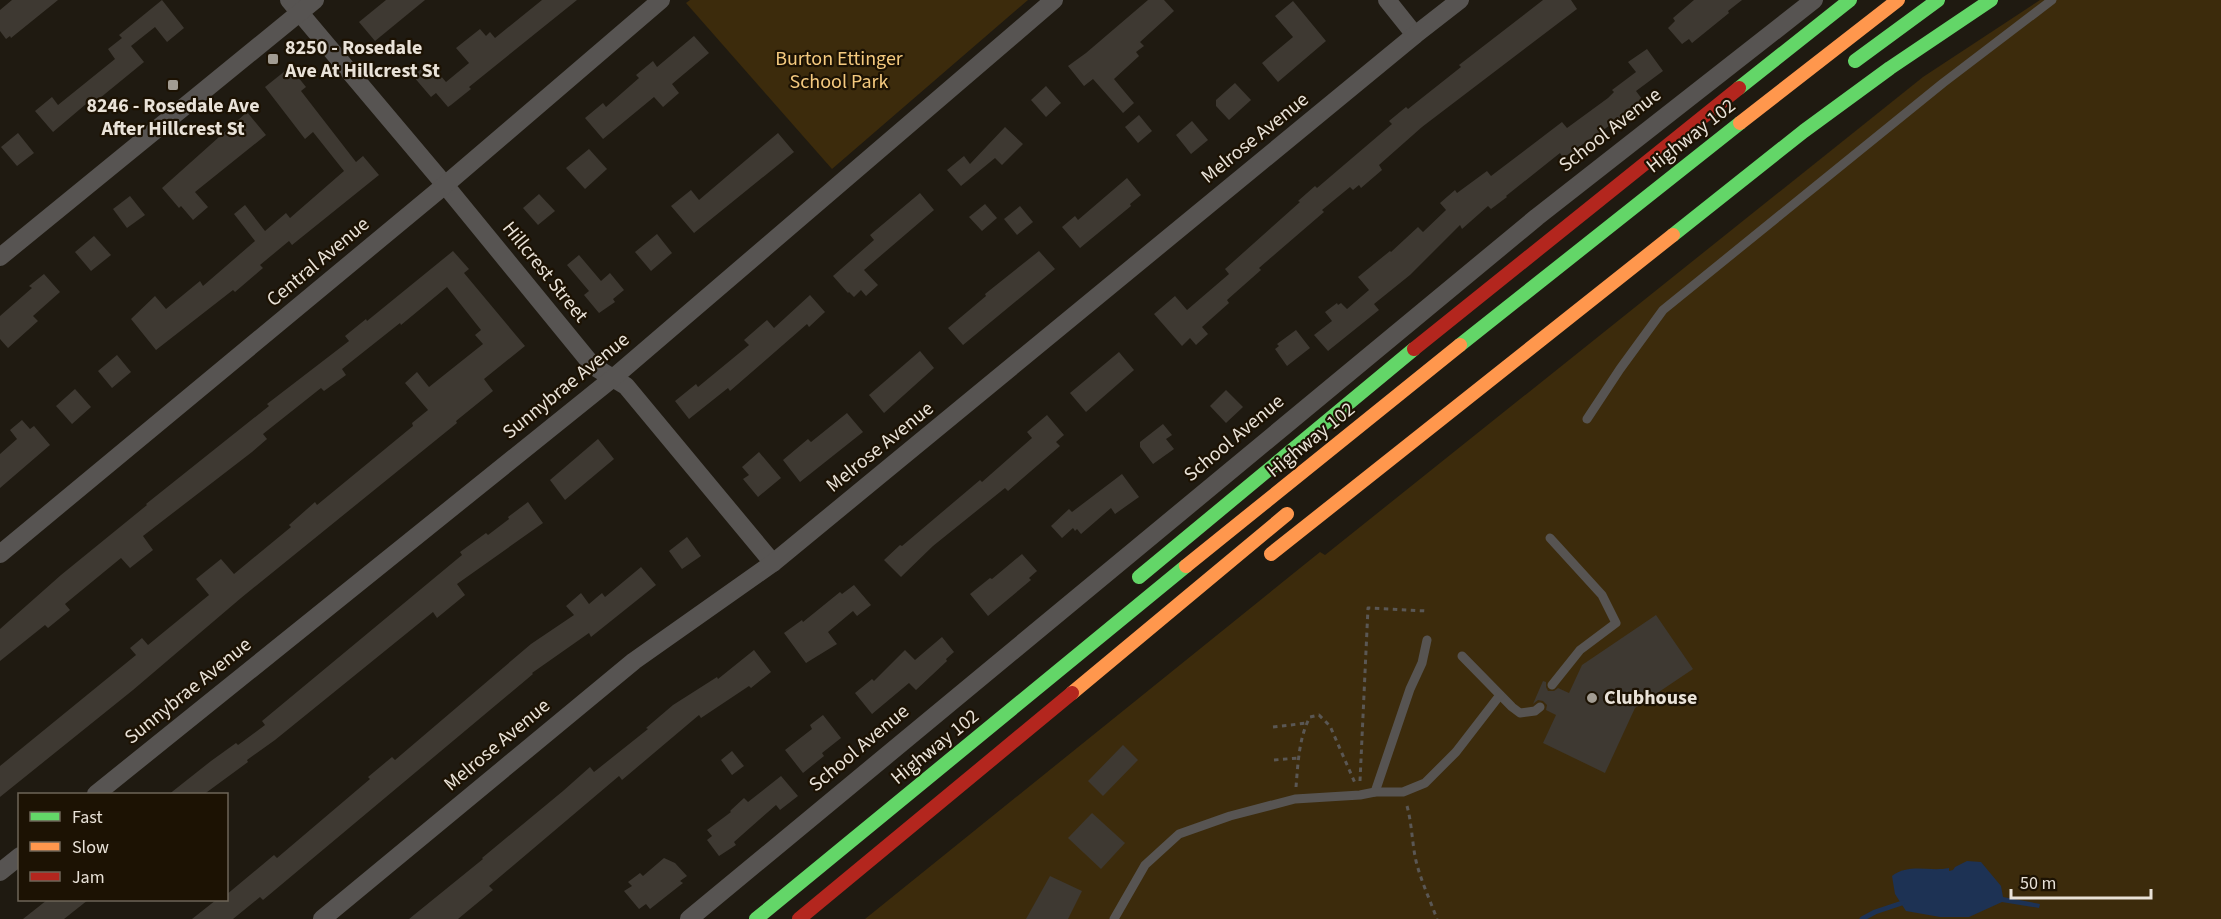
<svg xmlns="http://www.w3.org/2000/svg" width="2221" height="919" viewBox="0 0 2221 919" font-family="'Source Sans 3',sans-serif">
  <style>
    .green { fill: #3c2b0c }
    .water { fill: #1d3254 }
    .lines { fill: none; stroke-linecap: round; stroke-linejoin: round }
    .stream { stroke: #1d3254; stroke-width: 5 }
    .building { fill: #3e3932 }
    .path { stroke: #5a5754; stroke-width: 3; stroke-dasharray: 4.5 4.5; stroke-linecap: butt }
    .lane { stroke: #575452; stroke-width: 9 }
    .street { stroke: #575452; stroke-width: 18 }
    .fast { stroke: #63d668; stroke-width: 14 }
    .slow { stroke: #ff974d; stroke-width: 14 }
    .jam { stroke: #b3261e; stroke-width: 14 }
    .poi-dot { fill: #a29c92; stroke: #1c1203; stroke-width: 2 }
    .labels { text-anchor: middle; dominant-baseline: central; stroke-width: 4.5; stroke-linejoin: round; paint-order: stroke }
    .poi-label { font-size: 20px; font-weight: bold; fill: #e9e2d8; stroke: #1c1203; text-anchor: start }
    .park-label { font-size: 20px; fill: #f5ca7f; stroke: #1c1203 }
    .street-label { font-size: 20px; fill: #e9e2d8; stroke: #1c1203 }
  </style>
  <rect width="100%" height="100%" fill="#1f1a11"/>
  <!-- green -->
  <g class="green">
    <path d="M690 0H1028L832 169 686 3Z"/>
    <path d="M2040 0H2221V919H865L1320 552 1325 555 1923 77Z"/>
  </g>
  <!-- water -->
  <path class="water" d="M1967 861 1981 862 2001 886 2003 897 2040 904 2039 908 2002 902 1969 917H1940L1906 911 1895 894 1892 876C1909 863 1929 872 1949 868V871L1953 870 1955 867Z"/>
  <g class="lines">
    <!-- stream -->
    <path class="stream" d="M1862 919 1875 912 1902 903"/>
  </g>
  <!-- building -->
  <g class="building">
    <path d="M12 0H58L11 38 10 36 6 39 0 31V10Z"/>
    <path d="M162 0 184 28 167 42 155 27 131 46 144 62 89 107 86 104 53 132 35 111 52 97 58 105 115 59 108 49 122 38 119 35Z"/>
    <path d="M386 0H425L375 41 359 22Z"/>
    <path d="M542 0H577L469 87 471 89 451 105 448 107 436 93 431 97 413 76 429 62 446 82 469 63 456 48 480 29 486 36 490 32 495 38Z"/>
    <path d="M1148 0H1164L1174 11 1140 42 1144 46 1136 52 1139 56 1114 79 1134 103 1123 113 1093 79 1084 86 1068 66 1086 53Z"/>
    <path d="M1543 0H1571L1577 9 1422 127 1379 165 1382 170 1361 188 1359 185 1353 190 1350 187 1322 210 1324 212 1259 268 1261 270 1227 300 1229 303 1202 327 1208 334 1196 345 1190 338 1182 346 1154 314 1175 296 1187 310 1229 274 1225 269 1300 202 1298 201 1315 186 1317 188 1392 124 1389 121 1406 107 1408 109 1461 67 1459 65Z"/>
    <path d="M1694 0H1742L1728 11 1729 13 1692 43 1689 39 1682 44 1668 28 1675 21 1673 18Z"/>
    <path d="M1293 1 1326 41 1278 82 1262 63 1293 37 1275 16Z"/>
    <path d="M694 36 709 53 672 84 679 93 663 107 654 97 603 139 585 118 603 103 606 107 639 78 636 75 653 61 657 67Z"/>
    <path d="M1647 49 1663 71 1636 91 1642 99 1627 111 1629 112 1563 158 1560 153 1506 196 1507 197 1491 209 1488 206 1462 229 1460 225 1410 275 1374 304 1379 310 1328 351 1314 335 1332 321 1325 312 1337 303 1338 305 1341 303 1347 309 1369 290 1358 277 1390 251 1391 252 1418 227 1423 232 1446 210 1440 203 1455 190 1457 193 1487 171 1491 176 1562 122 1567 128 1608 98 1614 92 1612 90 1636 72 1628 62Z"/>
    <path d="M290 67 306 87 301 91 356 162 363 156 379 175 292 245 289 241 260 265 263 268 235 292 233 290 156 350 131 319 155 296 166 309 200 281 203 286 255 241 234 214 245 205 265 231 286 213 290 218 344 171 313 132 305 139 265 87Z"/>
    <path d="M1235 83 1251 100 1229 120 1216 106V100Z"/>
    <path d="M1046 86 1061 103 1046 117 1031 100Z"/>
    <path d="M247 112 266 135 195 192 208 207 193 220 181 206 179 208 162 188Z"/>
    <path d="M1139 115 1152 131 1138 143 1125 127Z"/>
    <path d="M1192 121 1208 140 1191 154 1176 135Z"/>
    <path d="M1005 127 1023 144 1002 165 995 158 961 186 947 170 964 156 970 164Z"/>
    <path d="M18 133 34 153 17 166 1 147Z"/>
    <path d="M778 133 794 152 694 233 671 206 691 190 699 200Z"/>
    <path d="M589 149 607 169 585 189 566 168Z"/>
    <path d="M1127 178 1141 195 1130 204 1131 206 1080 248 1062 227 1075 216 1078 220Z"/>
    <path d="M920 193 934 210 864 270 878 285 866 296 861 290 854 297 849 292 848 293 833 276 874 240 870 235Z"/>
    <path d="M539 194 555 211 538 225 523 208Z"/>
    <path d="M130 196 145 215 127 228 113 209Z"/>
    <path d="M985 204 997 218 982 231 969 217Z"/>
    <path d="M1020 206 1033 222 1017 235 1004 219Z"/>
    <path d="M657 234 672 253 651 271 635 252Z"/>
    <path d="M94 236 111 255 91 271 75 252Z"/>
    <path d="M453 251 469 269 464 273 525 346 484 379 493 391 456 421 457 423 241 598 133 690 0 797V766L136 655 130 648 142 638 148 645 209 595 196 579 221 559 234 574 291 527 289 525 315 502 317 505 413 426 412 423 428 410 405 383 417 372 429 387 483 344 475 335 481 330 447 287 401 325 400 323 342 369 346 375 324 391 321 388 263 434 267 439 252 452 143 536 153 550 130 568 121 558 65 604 70 610 48 628 45 625 0 661V629L61 575 147 505 146 504 269 406 267 404 349 341 345 336 366 319 367 321Z"/>
    <path d="M1039 251 1055 269 963 345 948 328 986 296 985 294Z"/>
    <path d="M579 255 601 281 610 273 624 290 613 299 615 302 599 313 584 295 589 291 567 265Z"/>
    <path d="M44 274 60 292 33 316 38 321 8 348 0 339V316L32 288 29 286Z"/>
    <path d="M810 295 825 312 809 327 807 324 730 391 728 388 689 419 675 401 696 384 698 387 749 345 744 340 767 320 774 328Z"/>
    <path d="M1296 330 1310 348 1287 366 1275 349 1279 346 1277 344Z"/>
    <path d="M920 351 934 368 884 413 869 395Z"/>
    <path d="M1119 352 1134 370 1086 412 1070 393Z"/>
    <path d="M117 355 131 372 112 388 98 371Z"/>
    <path d="M75 389 91 407 72 424 56 406Z"/>
    <path d="M1226 390 1243 407 1226 423 1210 406Z"/>
    <path d="M847 413 863 432 800 482 783 460 808 439 811 442Z"/>
    <path d="M1047 415 1064 435 1056 442 1060 446 1008 491 1005 488 933 546 901 577 884 560 900 545 902 546 980 480 982 482 1032 438 1027 432Z"/>
    <path d="M22 420 30 429 34 426 50 445 0 488V454L17 439 10 430Z"/>
    <path d="M1163 424 1172 435 1166 439 1174 449 1153 464 1140 447V442Z"/>
    <path d="M598 439 614 459 565 500 550 480Z"/>
    <path d="M759 452 781 478 758 497 743 479 749 475 742 467Z"/>
    <path d="M1122 474 1139 497 1115 514 1111 508 1081 534 1077 529 1075 531 1073 528 1062 538 1051 526 1069 509 1072 512Z"/>
    <path d="M528 502 543 523 457 584 465 595 437 618 433 612 275 740 247 760 248 762 203 795H168L211 761 236 743 238 745 265 725 262 721 462 555 460 552 486 533 488 535 509 519 508 517Z"/>
    <path d="M687 537 701 556 682 569 669 551Z"/>
    <path d="M1022 554 1037 571 1029 578 1031 580 988 616 970 594 990 578 992 579Z"/>
    <path d="M641 567 656 585 591 637 589 633 532 673 533 674 263 900 260 897 233 919H192L216 900H226V895L274 855 277 858 370 779 368 777 392 757 395 760 531 644 574 615 566 606 581 593 589 604 602 593 605 597Z"/>
    <path d="M854 585 871 605 857 616 853 611 828 632 837 644 806 663 784 633 802 620 803 622 840 592 842 594Z"/>
    <path d="M1656 615 1693 669 1635 708 1605 773 1543 743 1556 715 1546 710 1547 705 1543 701 1538 700 1533 704 1543 681 1546 682V687L1548 691H1554L1558 688 1569 693 1582 665Z"/>
    <path d="M942 637 954 652 946 659 947 661 916 690 909 683 872 714 855 693 872 679 874 681 905 650 915 660Z"/>
    <path d="M754 650 771 672 751 688 749 686 701 718 699 715 622 780 619 776 489 886 493 890 458 919H409L483 859 482 858 563 791 590 767 594 772 648 729 646 728 673 705 717 677 718 679Z"/>
    <path d="M823 715 841 738 822 753 824 756 803 773 785 750 812 729 810 725Z"/>
    <path d="M1123 745 1138 760 1103 796 1088 781Z"/>
    <path d="M732 751 744 766 732 775 721 760Z"/>
    <path d="M781 776 798 796 780 810 776 805 734 842 736 845 719 856 707 840 712 836 707 830 731 812 730 811 744 798 748 802Z"/>
    <path d="M1092 813 1125 843 1101 869 1068 838Z"/>
    <path d="M664 858 675 863 687 876 680 881 683 883 650 909 646 904 639 909 624 891 632 886 628 882 640 873 643 876Z"/>
    <path d="M1050 876 1082 891 1068 919H1026Z"/>
    <path d="M47 900H88L64 919H23Z"/>
  </g>
  <g class="lines">
    <!-- path -->
    <g class="path">
      <path d="M1273 727 1307 723"/>
      <path d="M1274 760 1298 758"/>
      <path d="M1360 781 1368 608 1427 611"/>
      <path d="M1296 787C1298 763 1299 737 1310 717L1319 715 1330 726 1355 783"/>
      <path d="M1407 806C1412 824 1412 843 1416 861 1421 881 1430 900 1437 919"/>
    </g>
    <!-- lane -->
    <g class="lane">
      <path d="M1587 419 1620 369 1663 310 1943 83 2052 0"/>
      <path d="M1550 538 1602 595 1616 623 1580 650 1552 685"/>
      <path d="M1462 656 1512 707 1520 713 1535 711 1540 707"/>
      <path d="M1375 792 1410 689 1422 663 1427 640"/>
      <path d="M1114 919 1145 865 1179 834 1230 816 1295 799 1360 795 1375 792H1403L1425 783 1456 752 1500 695"/>
    </g>
    <!-- street -->
    <g class="street">
      <path d="M289 0 445 185 593 366 626 386 773 563"/>
      <path d="M1387 0 1415 35"/>
      <path d="M0 257 315 0"/>
      <path d="M0 554 445 185 661 0"/>
      <path d="M96 794 613 378 1054 0"/>
      <path d="M0 872 20 856"/>
      <path d="M322 919 634 661 773 563 1415 35 1460 0"/>
      <path d="M689 919 1537 217 1814 0"/>
    </g>
    <!-- fast -->
    <g class="fast">
      <path d="M1855 61 1938 0"/>
      <path d="M1739 88 1850 0"/>
      <path d="M1673 235 1804 131 1890 68 1991 0"/>
      <path d="M1460 345 1740 123"/>
      <path d="M1139 577 1414 349"/>
      <path d="M756 919 1186 566"/>
    </g>
    <!-- slow -->
    <g class="slow">
      <path d="M1740 123 1898 0"/>
      <path d="M1271 554 1673 235"/>
      <path d="M1186 566 1460 345"/>
      <path d="M1072 693 1287 514"/>
    </g>
    <!-- jam -->
    <g class="jam">
      <path d="M1414 349 1739 88"/>
      <path d="M799 919 1072 693"/>
    </g>
  </g>
  <!-- markers -->
  <g class="poi-dot">
    <rect x="267" y="53" width="12" height="12" rx="3"/>
    <rect x="167" y="79" width="12" height="12" rx="3"/>
    <circle cx="1592" cy="698" r="6"/>
  </g>
  <g class="labels">
    <!-- poi labels -->
    <g class="poi-label">
      <text x="285" y="48">8250 - Rosedale<tspan x="285" dy="23">Ave At Hillcrest St</tspan></text>
      <text x="173" y="106" text-anchor="middle">8246 - Rosedale Ave<tspan x="173" dy="23">After Hillcrest St</tspan></text>
      <text x="1604" y="698">Clubhouse</text>
    </g>
    <!-- park labels -->
    <g class="park-label">
      <text x="839" y="59">Burton Ettinger<tspan x="839" dy="23">School Park</tspan></text>
    </g>
    <!-- street labels -->
    <g class="street-label">
      <text transform="translate(1610 130) rotate(-38)">School Avenue</text>
      <text transform="translate(1691 136) rotate(-38)">Highway 102</text>
      <text transform="translate(1255 138) rotate(-39)">Melrose Avenue</text>
      <text transform="translate(318 262) rotate(-40)">Central Avenue</text>
      <text transform="translate(545 272) rotate(51)">Hillcrest Street</text>
      <text transform="translate(566 386) rotate(-39)">Sunnybrae Avenue</text>
      <text transform="translate(1234 438) rotate(-40)">School Avenue</text>
      <text transform="translate(1311 440) rotate(-39)">Highway 102</text>
      <text transform="translate(880 447) rotate(-39)">Melrose Avenue</text>
      <text transform="translate(188 691) rotate(-39)">Sunnybrae Avenue</text>
      <text transform="translate(497 745) rotate(-40)">Melrose Avenue</text>
      <text transform="translate(935 747) rotate(-39)">Highway 102</text>
      <text transform="translate(859 748) rotate(-40)">School Avenue</text>
    </g>
  </g>
  <!-- legend -->
  <rect x="18" y="793" width="210" height="108" fill="#1c1203" stroke="#6e6558" stroke-width="1.5"/>
  <rect x="30" y="812" width="30" height="9" fill="#63d668" stroke="#6e6558" stroke-width="1.5"/>
  <text x="72" y="823" font-size="18" fill="#e9e2d8">Fast</text>
  <rect x="30" y="842" width="30" height="9" fill="#ff974d" stroke="#6e6558" stroke-width="1.5"/>
  <text x="72" y="853" font-size="18" fill="#e9e2d8">Slow</text>
  <rect x="30" y="872" width="30" height="9" fill="#b3261e" stroke="#6e6558" stroke-width="1.5"/>
  <text x="72" y="883" font-size="18" fill="#e9e2d8">Jam</text>
  <!-- scale -->
  <path d="M2011 889v9h140v-9" fill="none" stroke="#e9e2d8" stroke-width="3"/>
  <text x="2020" y="889" font-size="18" fill="#e9e2d8" stroke="#1c1203" stroke-width="4.5" paint-order="stroke">50 m</text>
</svg>
